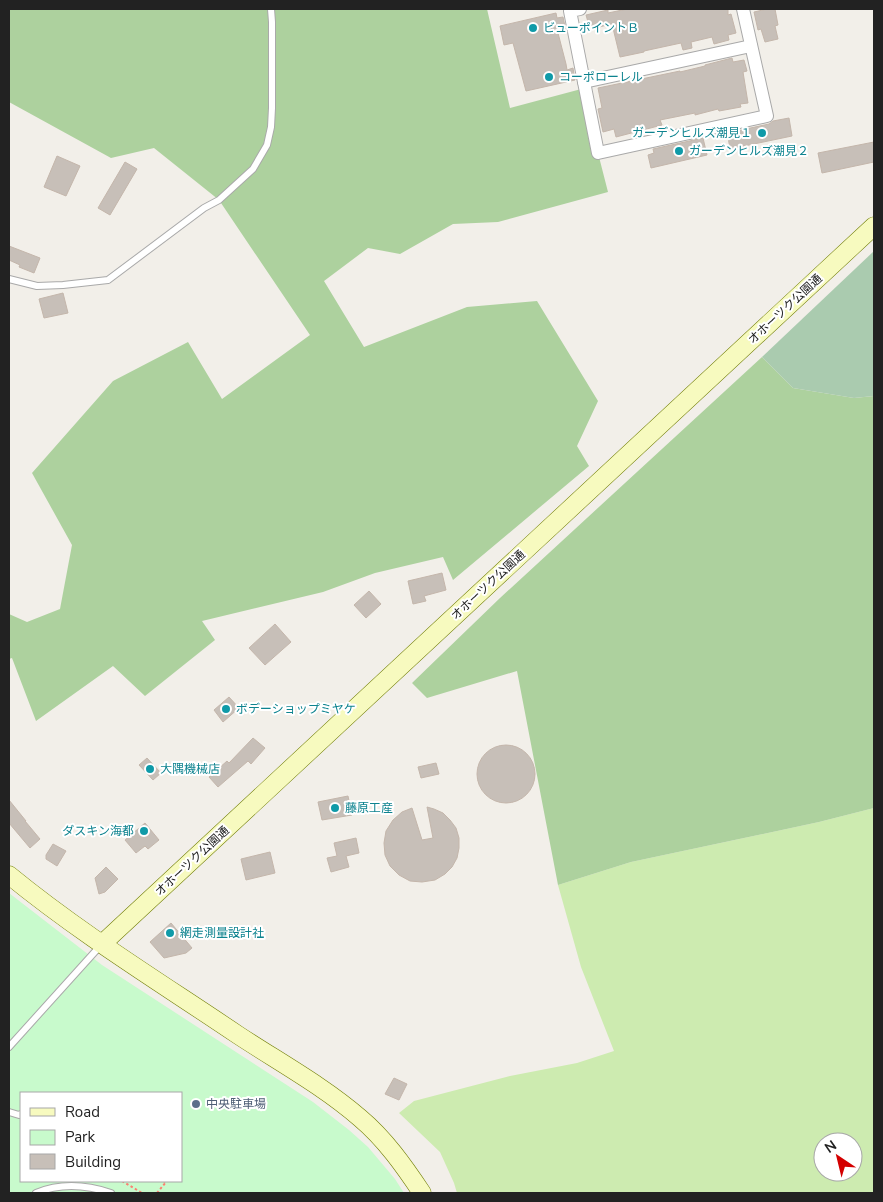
<svg xmlns="http://www.w3.org/2000/svg" width="883" height="1202" viewBox="0 0 883 1202" font-family="'Nunito Sans','Noto Sans JP',sans-serif">
  <style>
    .grass { fill: #cdebb0; fill-rule: evenodd }
    .forest { fill: #add19e }
    .cemetery { fill: #aacbaf }
    .park { fill: #c8facc; fill-rule: evenodd }
    .building { fill: #c7bfb8; stroke: #c4b6ab }
    .lines { fill: none; stroke-linecap: round; stroke-linejoin: round }
    .lane-casing { stroke: #a9a9a9; stroke-width: 8 }
    .street-casing { stroke: #a9a9a9; stroke-width: 14 }
    .secondary-casing { stroke: #707d05; stroke-width: 19 }
    .path { stroke: #fa8072; stroke-width: 2; stroke-dasharray: 2.5 2.5; stroke-linecap: butt }
    .lane { stroke: #fff; stroke-width: 6 }
    .street { stroke: #fff; stroke-width: 12 }
    .secondary { stroke: #f7fabf; stroke-width: 18 }
    .culture-dot { fill: #0f9aa8; stroke: #fff; stroke-width: 2 }
    .service-dot { fill: #5c6f8a; stroke: #fff; stroke-width: 2 }
    .labels { text-anchor: middle; dominant-baseline: central; stroke-width: 4; stroke-linejoin: round; paint-order: stroke }
    .culture-label { font-size: 12px; fill: #0d838f; stroke: #fff; text-anchor: start }
    .street-label { font-size: 12px; fill: #222; stroke: #fff }
    .service-label { font-size: 12px; fill: #4e5e75; stroke: #fff; text-anchor: start }
  </style>
  <rect width="100%" height="100%" fill="#f2efe9"/>
  <!-- grass -->
  <path class="grass" d="M874 808V1193H457L454 1183 440 1152 399 1113 414 1101 510 1076 577 1063 614 1051 581 967 558 885 631 862 819 822ZM823 1142H853V1172H823Z"/>
  <!-- forest -->
  <g class="forest">
    <path d="M9 9H487L510 108 585 88 598 153 608 192 498 222 453 224 400 254 368 248 324 281 364 347 467 307 537 301 598 401 577 446 589 466 453 580 443 557 375 573 323 592 202 621 215 640 145 696 113 666 36 721 12 658 9 659V614L27 622 60 609 72 545 32 473 113 381 188 342 222 399 310 335 219 200 154 148 111 158 9 102Z"/>
    <path d="M762 357 793 388 854 398 874 396V808L819 822 631 862 558 885 517 671 427 698 412 683 500 598Z"/>
  </g>
  <!-- cemetery -->
  <path class="cemetery" d="M874 251V396L854 398 793 388 762 357Z"/>
  <!-- park -->
  <path class="park" d="M9 893 102 965 313 1102 349 1130 368 1147 395 1179 404 1193H9ZM21 1093H181V1181H21Z"/>
  <!-- building -->
  <g class="building">
    <path d="M627 9H728V15L731 14 736 33 728 35 729 40 714 44 712 37 691 42 692 48 683 50 681 43 644 51V52L620 57 612 24 590 29 586 15 608 10V13Z"/>
    <path d="M767 9H775L778 25 775 26 778 39 765 42 761 29 758 30 754 12Z"/>
    <path d="M556 13 557 18 563 17 566 31 558 33 566 64 567 70 573 68 575 80 526 91 513 43 504 45 500 26Z"/>
    <path d="M732 58 733 62 744 60 747 71 743 72 748 103 740 104 741 107 719 111 718 109 695 115V113L660 120 662 125 616 137 614 129 603 132 598 109 602 108 598 88 680 71V72L705 66V65Z"/>
    <path d="M789 118 792 136 730 149 728 137 733 136 732 132 769 124 773 121Z"/>
    <path d="M703 138 707 155 651 168 648 155 654 153 653 149Z"/>
    <path d="M874 142V162L822 173 818 153Z"/>
    <path d="M57 156 80 166 66 196 44 187Z"/>
    <path d="M125 162 137 169 110 215 98 208Z"/>
    <path d="M9 246 40 258 34 273 19 267 20 265 9 260Z"/>
    <path d="M63 293 68 313 44 318 39 299Z"/>
    <path d="M442 573 446 590 424 596 426 601 413 604 408 581Z"/>
    <path d="M369 591 381 604 366 618 354 605Z"/>
    <path d="M275 624 291 642 265 665 249 648Z"/>
    <path d="M229 697 239 708 223 722 214 710Z"/>
    <path d="M253 738 265 748 251 764 248 761 218 787 209 777 227 761 229 763Z"/>
    <circle cx="506" cy="774" r="29"/>
    <path d="M147 758 161 773 153 780 139 765Z"/>
    <path d="M436 763 439 774 421 778 418 767Z"/>
    <path d="M348 796 352 815 322 820 318 802Z"/>
    <path d="M9 800 26 821H25L40 839 30 848 9 823Z"/>
    <path d="M427 807 434 809 443 813 450 820 456 828 459 838V848L457 858 452 867 445 874 435 880 422 882 410 881 399 875 390 866 385 855 384 843 386 831 393 820 402 812 412 808 422 840 433 838Z"/>
    <path d="M145 823 159 840 148 849 145 846 136 853 125 840Z"/>
    <path d="M356 838 359 853 346 856 349 867 331 872 327 858 337 856 334 843Z"/>
    <path d="M53 844 66 851 57 866 46 859V855Z"/>
    <path d="M270 852 275 873 246 880 241 859Z"/>
    <path d="M106 867 118 879 105 892 99 894 95 878Z"/>
    <path d="M171 923 192 948 186 953 164 958 150 942Z"/>
    <path d="M394 1078 407 1084 399 1100 385 1094Z"/>
  </g>
  <g class="lines">
    <!-- lane casing -->
    <g class="lane-casing">
      <g id="lane">
        <path d="M9 279 37 286 63 285 108 280 204 208 219 200 253 169 267 145 271 127 272 108V22L271 9"/>
        <path d="M9 1047 101 945"/>
        <path d="M9 1112 19 1115 21 1114"/>
        <path d="M36 1193C60 1183 87 1185 111 1193"/>
      </g>
    </g>
    <!-- street casing -->
    <g class="street-casing">
      <g id="street">
        <path d="M580 9 570 11 598 153 767 116 743 9"/>
        <path d="M584 82 751 46"/>
      </g>
    </g>
    <!-- secondary casing -->
    <g class="secondary-casing">
      <g id="secondary">
        <path d="M9 875C81 934 161 983 238 1035 279 1062 323 1086 360 1118 385 1139 404 1166 422 1193"/>
        <path d="M102 944 874 226"/>
      </g>
    </g>
    <!-- path -->
    <g class="path">
      <path d="M122 1181 142 1193"/>
      <path d="M163 1181 166 1182 167 1181"/>
      <path d="M157 1193 166 1182"/>
    </g>
    <!-- lane -->
    <use href="#lane" class="lane"/>
    <!-- street -->
    <use href="#street" class="street"/>
    <!-- secondary -->
    <use href="#secondary" class="secondary"/>
  </g>
  <!-- markers -->
  <g class="culture-dot">
    <circle cx="533" cy="28" r="5"/>
    <circle cx="549" cy="77" r="5"/>
    <circle cx="762" cy="133" r="5"/>
    <circle cx="679" cy="151" r="5"/>
    <circle cx="226" cy="709" r="5"/>
    <circle cx="150" cy="769" r="5"/>
    <circle cx="335" cy="808" r="5"/>
    <circle cx="144" cy="831" r="5"/>
    <circle cx="170" cy="933" r="5"/>
  </g>
  <circle class="service-dot" cx="196" cy="1104" r="5"/>
  <g class="labels">
    <!-- culture labels -->
    <g class="culture-label">
      <text x="543" y="28">ビューポイントＢ</text>
      <text x="559" y="77">コーポローレル</text>
      <text x="752" y="133" text-anchor="end">ガーデンヒルズ潮見１</text>
      <text x="689" y="151">ガーデンヒルズ潮見２</text>
      <text x="236" y="709">ボデーショップミヤケ</text>
      <text x="160" y="769">大隅機械店</text>
      <text x="345" y="808">藤原工産</text>
      <text x="134" y="831" text-anchor="end">ダスキン海都</text>
      <text x="180" y="933">網走測量設計社</text>
    </g>
    <!-- street labels -->
    <g class="street-label">
      <text transform="translate(785 309) rotate(-43)">オホーツク公園通</text>
      <text transform="translate(488 585) rotate(-43)">オホーツク公園通</text>
      <text transform="translate(192 861) rotate(-43)">オホーツク公園通</text>
    </g>
    <!-- service labels -->
    <g class="service-label">
      <text x="206" y="1104">中央駐車場</text>
    </g>
  </g>
  <!-- border -->
  <rect width="883" height="1202" fill="none" stroke="#222222" stroke-width="20"/>
  <!-- legend -->
  <rect x="20" y="1092" width="162" height="90" fill="#ffffff" stroke="#a7a7a7"/>
  <rect x="30" y="1108" width="25" height="8" fill="#f7fabf" stroke="#a7a7a7"/>
  <text x="65" y="1117" font-size="15" fill="#222222">Road</text>
  <rect x="30" y="1130" width="25" height="15" fill="#c8facc" stroke="#a7a7a7"/>
  <text x="65" y="1142" font-size="15" fill="#222222">Park</text>
  <rect x="30" y="1154" width="25" height="15" fill="#c7bfb8" stroke="#a7a7a7"/>
  <text x="65" y="1167" font-size="15" fill="#222222">Building</text>
  <!-- north arrow -->
  <g transform="translate(838 1157) rotate(325)"><circle r="24" fill="#ffffff" stroke="#a7a7a7"/>
  <path d="M0-4L9 19L0 12L-9 19Z" fill="#d40000"/>
  <text y="-8" font-size="14" font-weight="bold" text-anchor="middle" fill="#222222">N</text>
  </g>
</svg>
